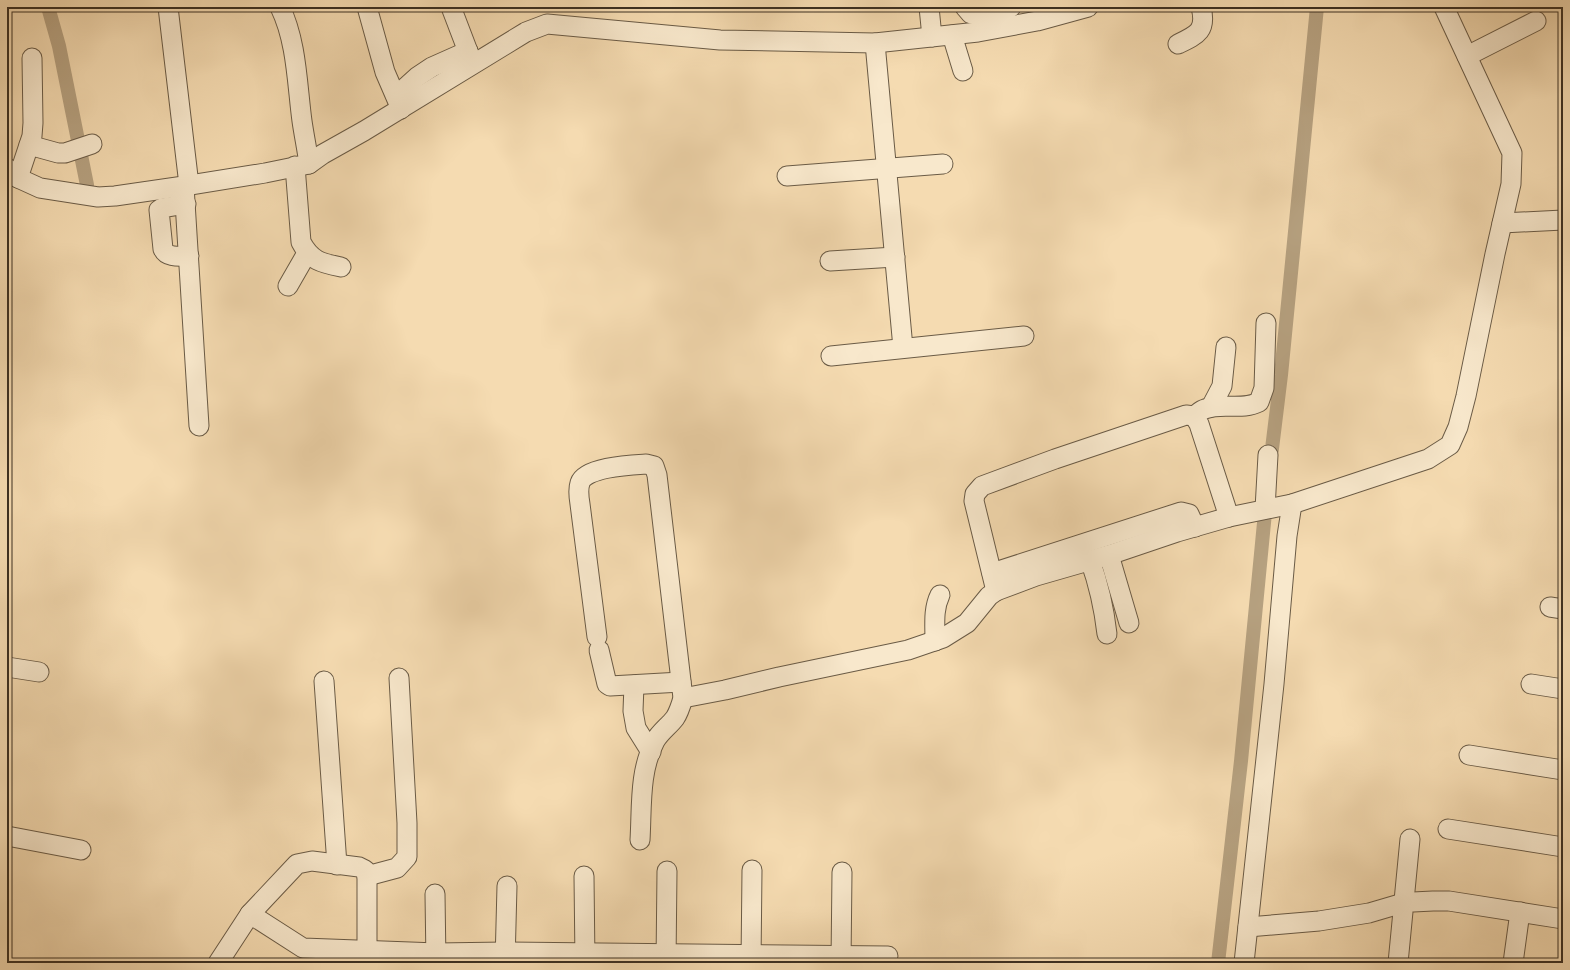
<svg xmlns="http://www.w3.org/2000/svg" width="1570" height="970" viewBox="0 0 1570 970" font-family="'IM FELL French Canon',serif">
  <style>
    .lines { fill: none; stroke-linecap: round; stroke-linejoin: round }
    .canal { stroke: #b6a180; stroke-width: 14 }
    .minor-casing { stroke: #6a5b46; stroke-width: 21 }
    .minor { stroke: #f8e8cc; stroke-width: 19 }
  </style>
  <rect width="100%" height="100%" fill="#f5dbb1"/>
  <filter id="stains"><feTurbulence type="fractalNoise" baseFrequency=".005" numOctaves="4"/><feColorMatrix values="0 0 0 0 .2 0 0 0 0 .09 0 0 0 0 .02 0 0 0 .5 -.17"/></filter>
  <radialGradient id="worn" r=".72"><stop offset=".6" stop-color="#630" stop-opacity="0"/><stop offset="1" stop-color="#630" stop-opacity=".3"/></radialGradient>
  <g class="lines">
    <!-- canal -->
    <g class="canal">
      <path d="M48 7 59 46 87 185"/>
      <path d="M1270 465 1281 375 1317 7"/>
      <path d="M1218 963 1241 761 1266 502"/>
    </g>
    <!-- minor casing -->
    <g class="minor-casing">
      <g id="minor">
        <path d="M168 7 189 185"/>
        <path d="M280 7C297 42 297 84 302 121 304 135 307 149 309 164"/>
        <path d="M367 7 385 72 401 109"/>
        <path d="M451 7 472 62"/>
        <path d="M929 7 932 37"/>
        <path d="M965 7 971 14C983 16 1001 15 1011 7"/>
        <path d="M952 35 963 71"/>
        <path d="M875 43 903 348"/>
        <path d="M1178 44C1197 35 1207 31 1201 7"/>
        <path d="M1467 56 1536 21"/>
        <path d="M396 96 417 77 432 67 468 51"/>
        <path d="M29 145 58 153H65L92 144"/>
        <path d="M295 166 301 242C311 261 321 263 341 267"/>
        <path d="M7 168 18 178 40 188 98 197 115 196 184 186 265 173 309 164 323 154 364 131 526 32 547 24 720 40 875 43 978 32 1037 21 1088 7"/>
        <path d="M787 176 943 164"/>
        <path d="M18 178 32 136 33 123 32 58"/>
        <path d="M184 186 199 426"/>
        <path d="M186 204 162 208 159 210 163 249C167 258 180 256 189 256"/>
        <path d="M1502 223 1563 220"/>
        <path d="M830 261 895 257"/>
        <path d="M288 286 307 253"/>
        <path d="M831 356 1024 336"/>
        <path d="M1211 407 1222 386 1226 347"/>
        <path d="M1194 416C1197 414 1201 410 1205 409 1222 402 1242 411 1259 402L1264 388 1266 323"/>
        <path d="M1265 509 1268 455"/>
        <path d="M1109 555 1129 623"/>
        <path d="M1090 560C1099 585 1104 608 1107 634"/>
        <path d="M992 573 1181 512 1189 514 1195 527"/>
        <path d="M996 591 974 501 975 494 982 486 1055 459 1186 415 1194 416 1199 424 1229 517"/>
        <path d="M1550 607 1563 609"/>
        <path d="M597 637 580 504C579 498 578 489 580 483 585 467 631 465 646 464L654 466 657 475 683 698C681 705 679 712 675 718 669 726 660 732 655 741 639 771 642 807 640 840"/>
        <path d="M935 641C935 625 933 609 940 595"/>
        <path d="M599 650 607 684 610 686 681 682"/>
        <path d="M7 667 39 672"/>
        <path d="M324 681 337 865"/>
        <path d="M1531 684 1563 689"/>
        <path d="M634 685 633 711 636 728 651 752"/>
        <path d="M683 698 725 690 779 677 908 650 943 638 967 623 989 596 996 591 1036 576 1109 555 1177 532 1229 517 1292 504 1428 459 1450 445 1458 427 1466 396 1495 254 1511 184 1512 153 1444 7"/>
        <path d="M1469 755 1563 770"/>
        <path d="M1448 829 1563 847"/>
        <path d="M7 836 81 850"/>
        <path d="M367 876 397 868 407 857V823L399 678"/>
        <path d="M584 876 585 963"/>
        <path d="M435 894 436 963"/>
        <path d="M1413 902 1433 901H1449L1563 919"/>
        <path d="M250 914 303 948 437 953 505 952 888 956"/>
        <path d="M1248 927 1319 921 1369 913 1403 903"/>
        <path d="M218 963 250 914 297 864 312 861 359 867 365 870 367 876V962"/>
        <path d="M505 963 507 886"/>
        <path d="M666 963 667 871"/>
        <path d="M751 963 752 870"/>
        <path d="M841 963 842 872"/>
        <path d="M1244 963 1274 684 1287 536 1292 504"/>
        <path d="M1398 963 1410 839"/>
        <path d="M1513 963 1520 912"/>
      </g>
    </g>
    <!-- minor -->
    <use href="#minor" class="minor"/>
  </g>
  <!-- margin -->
  <rect width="1570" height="970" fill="none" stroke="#f5dbb1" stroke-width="24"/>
  <rect x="8" y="8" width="1554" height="954" fill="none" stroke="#3c3022" stroke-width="2"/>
  <rect x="12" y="12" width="1546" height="946" fill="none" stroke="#3c3022"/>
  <rect width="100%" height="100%" filter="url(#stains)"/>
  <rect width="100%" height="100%" fill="url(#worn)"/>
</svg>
